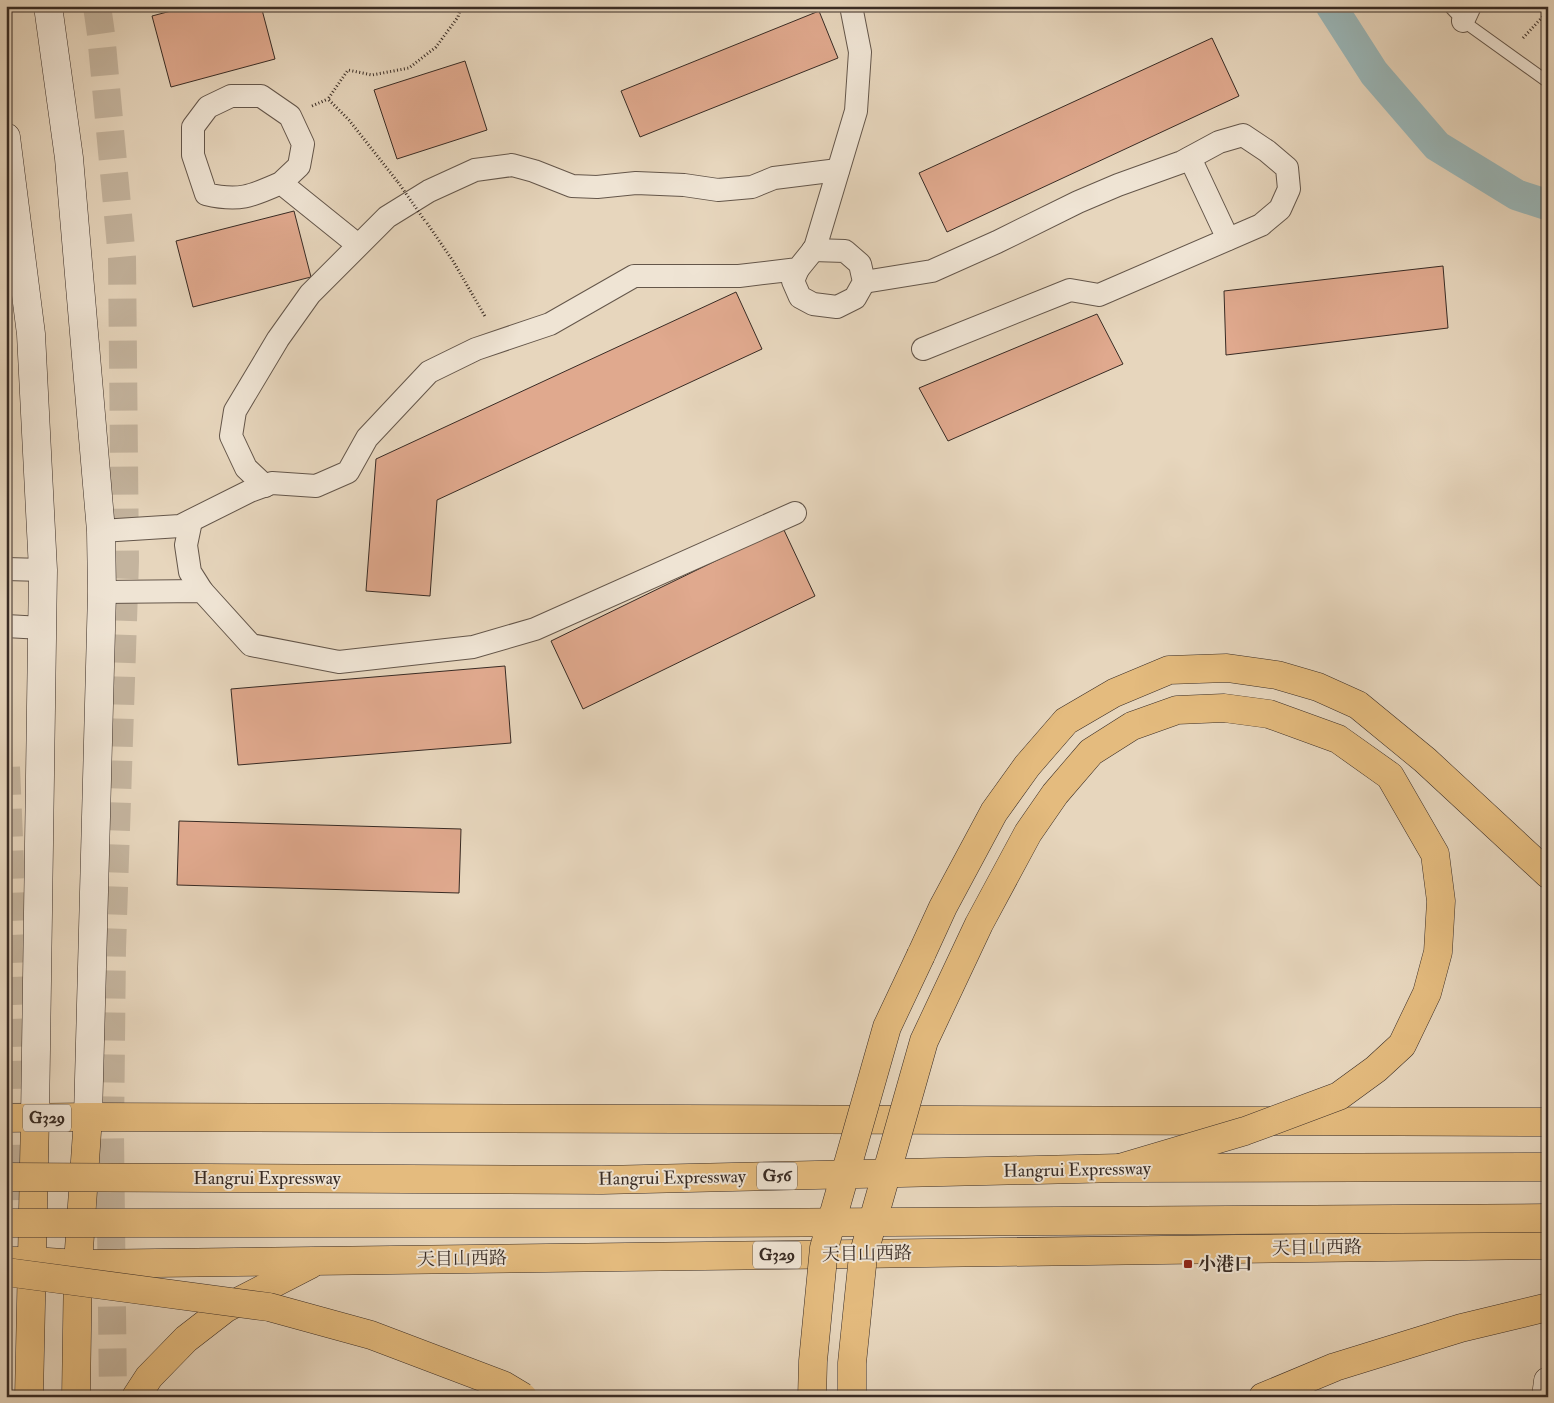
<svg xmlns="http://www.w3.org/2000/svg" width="1554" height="1403" viewBox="0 0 1554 1403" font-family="'IM FELL Double Pica','Noto Serif SC',serif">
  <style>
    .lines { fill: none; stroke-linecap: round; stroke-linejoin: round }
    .canal { stroke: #9ab7b9; stroke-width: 31 }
    .building { fill: #e0a98e; stroke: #382b24 }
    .highway-tunnel { stroke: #c4b49e; stroke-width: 28; stroke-dasharray: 28 14; stroke-linecap: butt }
    .lane-casing { stroke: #64564a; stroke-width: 13 }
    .street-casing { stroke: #64564a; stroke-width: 24 }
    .secondary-casing { stroke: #382b24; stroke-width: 29 }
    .highway-casing { stroke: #382b24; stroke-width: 29 }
    .path { stroke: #382b24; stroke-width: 3; stroke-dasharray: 1 2.5; stroke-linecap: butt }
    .lane { stroke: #efe4d4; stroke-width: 11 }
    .street { stroke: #efe4d4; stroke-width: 22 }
    .secondary { stroke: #efe4d4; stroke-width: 28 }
    .highway { stroke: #e4bb7e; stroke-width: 28 }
    .highway-bridge-casing { stroke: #382b24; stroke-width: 29; stroke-linecap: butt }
    .path-bridge { stroke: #382b24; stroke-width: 3; stroke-dasharray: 1 2.5; stroke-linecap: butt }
    .highway-bridge { stroke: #e4bb7e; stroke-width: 28 }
    .poi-dot { fill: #8f2418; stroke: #efe4d4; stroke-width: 2 }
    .labels { text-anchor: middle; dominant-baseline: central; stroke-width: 4; stroke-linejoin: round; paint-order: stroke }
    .shield { fill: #efe4d4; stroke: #6f6259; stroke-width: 1 }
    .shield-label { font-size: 16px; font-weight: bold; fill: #382b24 }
    .street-label { font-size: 18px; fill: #382b24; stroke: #efe4d4 }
    .poi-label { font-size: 18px; font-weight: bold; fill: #382b24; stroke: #efe4d4; text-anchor: start }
  </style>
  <rect width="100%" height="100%" fill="#e7d6bd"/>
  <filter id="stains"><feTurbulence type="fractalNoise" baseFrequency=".004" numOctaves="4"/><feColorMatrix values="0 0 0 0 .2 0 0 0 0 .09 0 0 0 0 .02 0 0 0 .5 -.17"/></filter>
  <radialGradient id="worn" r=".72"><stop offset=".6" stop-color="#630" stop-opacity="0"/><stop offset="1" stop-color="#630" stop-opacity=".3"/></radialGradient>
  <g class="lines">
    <!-- canal -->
    <path class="canal" d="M1331 6 1374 73 1437 146 1517 195 1548 205"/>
  </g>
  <!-- building -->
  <g class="building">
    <path d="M190 6H261L275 59 171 87 152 16Z"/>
    <path d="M819 11 838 58 640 137 621 91Z"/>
    <path d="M1212 38 1239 96 947 232 919 173Z"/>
    <path d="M465 61 487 130 397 159 374 90Z"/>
    <path d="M294 211 311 277 193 307 176 241Z"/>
    <path d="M1443 266 1448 328 1226 355 1224 291Z"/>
    <path d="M736 292 762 349 437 500 430 596 366 591 376 459Z"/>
    <path d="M1097 314 1123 364 948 441 919 388Z"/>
    <path d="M783 528 815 596 583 709 551 641Z"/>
    <path d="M505 666 511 743 238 765 231 689Z"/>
    <path d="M179 821 461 829 459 893 177 885Z"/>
  </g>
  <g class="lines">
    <!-- highway-tunnel -->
    <g class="highway-tunnel">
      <path d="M97 6 101 34 122 258 125 561 112 948 110 1134 113 1397"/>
      <path d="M6 767 19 1077 21 1200"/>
    </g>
    <!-- lane casing -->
    <g class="lane-casing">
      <path id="lane" d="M1449 6 1463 21 1548 82"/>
    </g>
    <!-- street casing -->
    <g class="street-casing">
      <g id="street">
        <path d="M1463 21 1470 6"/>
        <path d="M1190 158 1228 239"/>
        <path d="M281 183C252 196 239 202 206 194L193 155V127L208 107 231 96H261L290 116 303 144 299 166 281 183 358 245"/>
        <path d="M798 269 793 281 800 297 813 304 837 307 855 298 864 282 860 264 845 251 813 250"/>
        <path d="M864 282 932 271 997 242 1078 202 1118 185 1182 162 1219 142 1243 135 1267 151 1287 168 1289 189 1280 209 1261 225 1099 295 1070 290 923 349"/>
        <path d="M265 486 246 468 231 436 235 411 278 339 310 294 387 217 429 191 475 170 512 165 534 171 572 186 597 187 636 183 684 185 718 190 752 187 774 178 838 170"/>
        <path d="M191 521 186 545 190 572 202 591"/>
        <path d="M101 531 180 526 250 491 272 483 316 486 348 472 367 438 429 372 476 349 550 324 634 276H739L798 269 815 248 856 111 860 52 851 6"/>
        <path d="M6 569 43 570"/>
        <path d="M102 592 202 591 251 645 339 662 473 647 535 629 795 513"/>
        <path d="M6 626 42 628"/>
      </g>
    </g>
    <!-- secondary casing -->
    <g class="secondary-casing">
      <g id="secondary">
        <path d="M48 6 69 158 101 531 102 592 88 1117"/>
        <path d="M6 137 31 334 43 570 35 1118"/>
        <path d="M1546 1397 1548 1381"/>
      </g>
    </g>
    <!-- highway casing -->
    <g class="highway-casing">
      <g id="highway">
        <path d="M921 955 943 907 994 812 1027 766 1066 721 1114 693 1169 670 1227 668 1277 675 1318 687 1358 705 1425 760 1548 874"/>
        <path d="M6 1118 88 1117 1548 1122"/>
        <path d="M6 1261H33L78 1264 1548 1245"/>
        <path d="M29 1397 35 1118"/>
        <path d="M76 1397 78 1264 88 1117"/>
        <path d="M136 1397 149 1377 186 1339 226 1308 311 1264"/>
        <path d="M1263 1397 1335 1367 1461 1328 1548 1307"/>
      </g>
    </g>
    <!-- path -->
    <g class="path">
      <path d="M1523 38 1548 11"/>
      <path d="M312 106 328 99"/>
      <path d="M397 181 349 120 328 99 348 70 372 75 409 68 436 47 458 17 461 6"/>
      <path d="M427 223 453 261 486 318"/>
    </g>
    <!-- lane -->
    <use href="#lane" class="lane"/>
    <!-- street -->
    <use href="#street" class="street"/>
    <!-- secondary -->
    <use href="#secondary" class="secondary"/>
    <!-- highway -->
    <use href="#highway" class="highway"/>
    <!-- highway-bridge casing -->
    <g class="highway-bridge-casing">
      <g id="highway-bridge">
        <path d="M6 1177 602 1180 1120 1168 1548 1167"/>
        <path d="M6 1223H703L1548 1218"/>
        <path d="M6 1272 269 1307 371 1335 503 1385 523 1397"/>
        <path d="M812 1397 813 1361 824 1248 887 1027 921 955"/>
        <path d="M852 1397V1363L863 1256 924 1041 979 924 1028 833 1055 794 1091 752 1132 726 1177 710 1224 708 1269 714 1338 739 1390 776 1435 854 1441 901 1438 952 1427 993 1402 1045 1376 1069 1339 1096 1245 1131 1120 1168"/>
      </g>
    </g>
    <!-- path-bridge -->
    <path class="path-bridge" d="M398 182 425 221"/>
    <!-- highway-bridge -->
    <use href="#highway-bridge" class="highway-bridge"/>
  </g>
  <!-- markers -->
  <rect class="poi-dot" x="1183" y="1259" width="10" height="10" rx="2.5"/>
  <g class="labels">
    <!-- shield labels -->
    <g class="shield">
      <rect x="23" y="1104.5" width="48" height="27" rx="4"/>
      <rect x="757" y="1162.5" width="40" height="27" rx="4"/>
      <rect x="753" y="1241.5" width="48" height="27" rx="4"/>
    </g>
    <g class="shield-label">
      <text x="47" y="1118">G329</text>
      <text x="777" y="1176">G56</text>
      <text x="777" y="1255">G329</text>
    </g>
    <!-- street labels -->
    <g class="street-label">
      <text transform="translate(1077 1170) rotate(-1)">Hangrui Expressway</text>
      <text x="267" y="1178">Hangrui Expressway</text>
      <text transform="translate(672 1178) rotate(-1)">Hangrui Expressway</text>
      <text transform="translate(1317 1248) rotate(-1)">天目山西路</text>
      <text transform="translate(867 1254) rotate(-1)">天目山西路</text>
      <text transform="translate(462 1259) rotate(-1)">天目山西路</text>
    </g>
    <!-- poi labels -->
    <g class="poi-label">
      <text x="1198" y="1264">小港口</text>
    </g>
  </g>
  <!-- margin -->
  <rect width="1554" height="1403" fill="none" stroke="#e7d6bd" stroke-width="25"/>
  <rect x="8" y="8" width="1539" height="1388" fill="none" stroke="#382b24" stroke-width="2.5"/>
  <rect x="12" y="12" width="1529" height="1378" fill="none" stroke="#382b24"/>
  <rect width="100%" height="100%" filter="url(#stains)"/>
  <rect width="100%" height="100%" fill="url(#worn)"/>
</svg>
